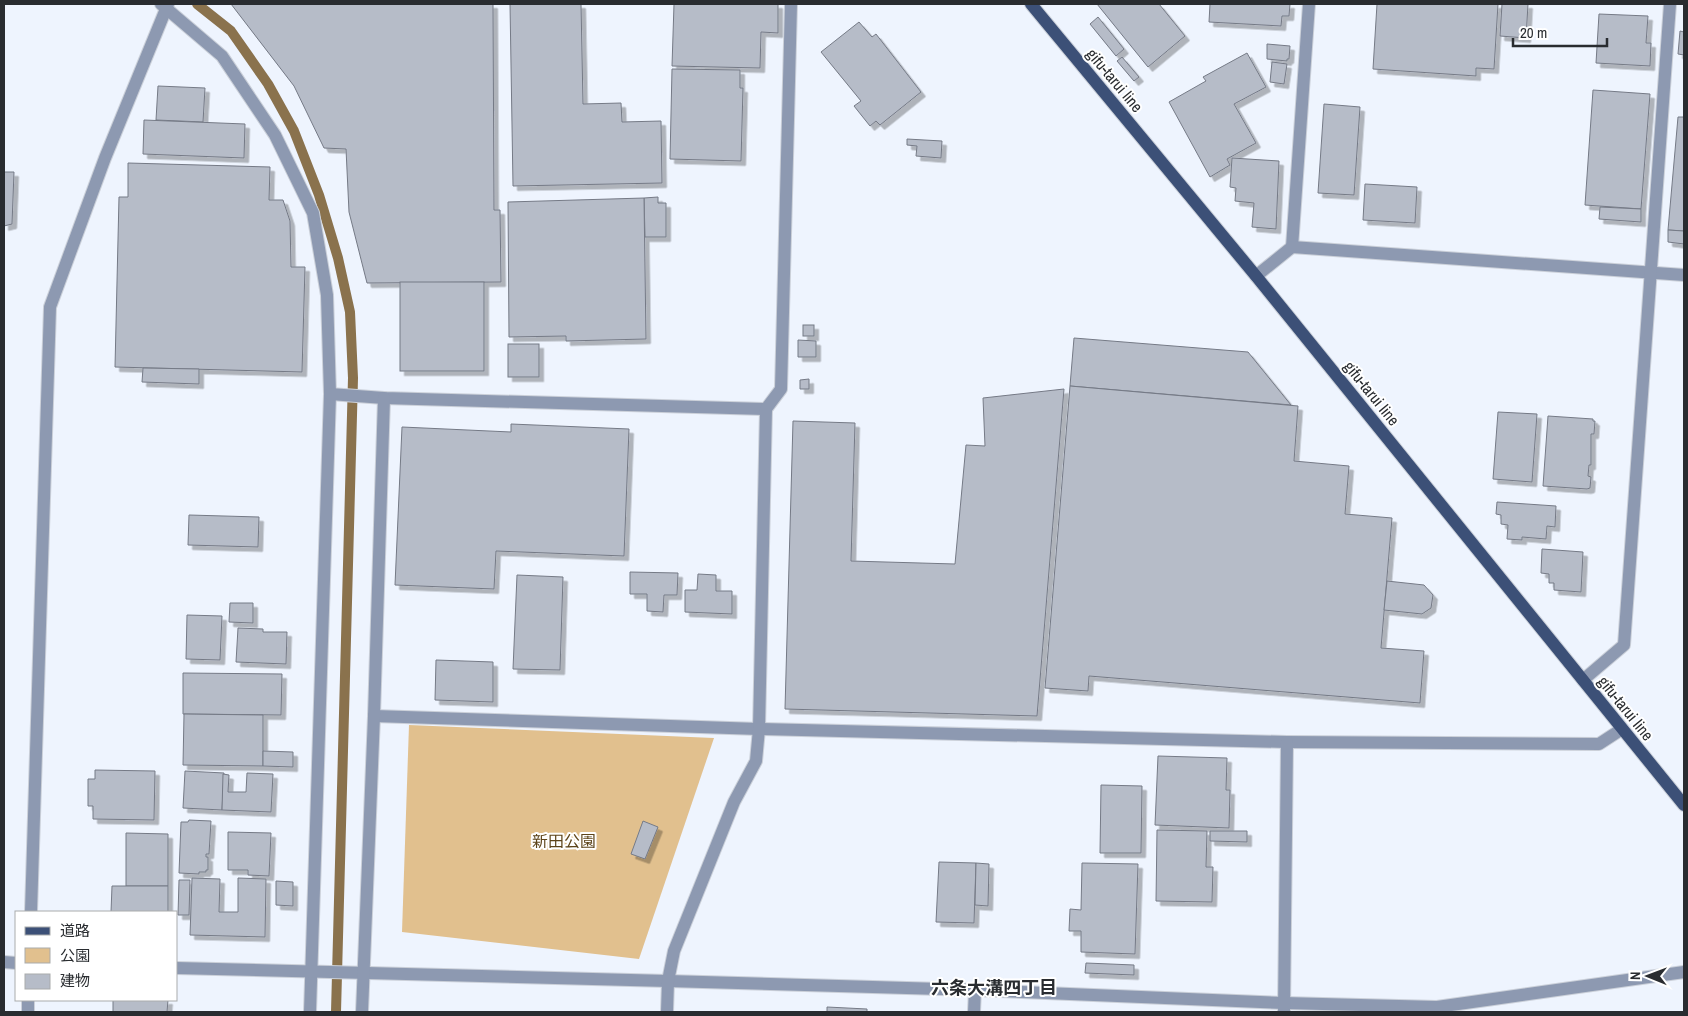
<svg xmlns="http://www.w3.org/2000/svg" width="1688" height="1016" viewBox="0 0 1688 1016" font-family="'Archivo Narrow','Noto Sans JP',sans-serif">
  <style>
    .green { fill: #e1c08e }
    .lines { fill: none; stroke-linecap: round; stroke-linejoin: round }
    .stream { stroke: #8a724d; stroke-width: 10 }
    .building { fill: #b6bcc8; stroke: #757a86; filter: url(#shadow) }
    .minor-casing { stroke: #cbd0d9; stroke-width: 14 }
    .primary-casing { stroke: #cbd0d9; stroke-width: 14 }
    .minor { stroke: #8d99b1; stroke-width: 12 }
    .primary { stroke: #3c5077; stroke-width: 12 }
    .labels { text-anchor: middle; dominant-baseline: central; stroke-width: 4; stroke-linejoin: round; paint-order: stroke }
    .street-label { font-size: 16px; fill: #292c30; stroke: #fff }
    .park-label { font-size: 16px; fill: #5d441a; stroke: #fff }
    .neighbourhood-label { font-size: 18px; font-weight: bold; fill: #292c30; stroke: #fff }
  </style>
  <defs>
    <filter id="shadow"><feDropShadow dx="4.5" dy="4.5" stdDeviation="0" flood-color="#0004"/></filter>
  </defs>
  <rect width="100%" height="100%" fill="#eef4fe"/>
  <!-- green -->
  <path class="green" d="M409 725 714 738 639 959 402 932Z"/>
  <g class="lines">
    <!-- stream -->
    <path class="stream" d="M197 4 231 31 268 84 294 131 319 195 338 258 350 312 353 378 336 1012"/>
  </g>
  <!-- building -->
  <g class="building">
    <path d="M231 4H493L494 210H500L501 282 367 283 349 212 346 149 324 148 294 86Z"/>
    <path d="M510 4H581L583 104 621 103 622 122 661 121 662 183 513 186Z"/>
    <path d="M674 4H778V33L761 32 760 68 672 66Z"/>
    <path d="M1097 4H1159L1185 36 1148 67Z"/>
    <path d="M1210 4H1290L1289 16H1282L1281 26 1209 22Z"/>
    <path d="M1377 4H1498L1494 69 1476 68V76L1373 69Z"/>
    <path d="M1502 4H1528L1526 38 1500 36Z"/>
    <path d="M1599 14 1648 16 1646 43H1651L1650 66 1596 63Z"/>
    <path d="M1098 17 1124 49 1116 56 1090 24Z"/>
    <path d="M859 22 872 37 876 34 921 92 880 125 876 121 870 126 854 106 861 101 821 52Z"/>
    <path d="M1680 31 1684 32V55L1678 54Z"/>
    <path d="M1267 44 1290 46 1289 59H1287V61L1267 59Z"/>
    <path d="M1247 53 1266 87 1234 104 1256 143 1227 159 1230 165 1210 177 1169 102 1206 81 1203 77Z"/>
    <path d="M1122 57 1139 77 1134 81 1117 61Z"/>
    <path d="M1272 62 1287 64 1284 84 1270 82Z"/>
    <path d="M672 69 740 70V88H743L741 161 670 159Z"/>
    <path d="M158 86 205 88 203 122 156 120Z"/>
    <path d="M1593 90 1650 94 1641 209 1585 205Z"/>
    <path d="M1324 104 1360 107 1354 195 1318 193Z"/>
    <path d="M1678 117H1684V231L1668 230Z"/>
    <path d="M144 120 245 124 244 158 143 154Z"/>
    <path d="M907 139 942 141 941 158 916 156 917 146 907 145Z"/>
    <path d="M1232 158 1279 161 1276 229 1252 227 1254 203 1235 201 1236 188 1230 187Z"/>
    <path d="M128 163 270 167 269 200H283L290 221 291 267H305L302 372 115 367 119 197H128Z"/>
    <path d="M4 172H14L12 224 4 226Z"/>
    <path d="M1365 184 1417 187 1415 223 1363 220Z"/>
    <path d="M658 197V203H666V237H645L644 198Z"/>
    <path d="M644 198 646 339 566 341V336L509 337 508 202Z"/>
    <path d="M1600 207 1641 209V222L1599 219Z"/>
    <path d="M1668 230 1684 231V244L1668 242Z"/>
    <rect x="400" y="282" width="84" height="89"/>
    <rect x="803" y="325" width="11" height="11"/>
    <path d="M1074 338 1248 352 1291 405 1070 386Z"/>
    <path d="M798 340 816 341V357H798Z"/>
    <rect x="508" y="344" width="31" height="33"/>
    <path d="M143 368 199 369V384L142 382Z"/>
    <path d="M809 379V389H800V380Z"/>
    <path d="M1070 386 1298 406 1294 461 1349 466 1345 514 1392 518 1381 648 1424 651 1420 703 1089 676 1088 691 1045 688Z"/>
    <path d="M1064 389 1037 716 785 709 793 421 855 423 851 561 955 564 966 445 985 446 983 398Z"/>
    <path d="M1498 412 1537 414 1532 482 1493 479Z"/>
    <path d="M1548 416 1593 419V421H1595L1594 434H1591V465H1589L1588 476 1591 477 1590 488 1587 489 1543 486Z"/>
    <path d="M511 424 629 429 624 556 496 551 494 589 395 585 402 427 511 432Z"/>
    <path d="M1497 502 1556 506 1555 527 1547 526 1546 539 1522 537V540L1507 539 1508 525 1501 524V515L1496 514Z"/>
    <path d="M189 515 259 517 258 547 188 545Z"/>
    <path d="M1542 549 1583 552 1581 592 1554 590V583H1549V574L1541 573Z"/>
    <path d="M630 572 678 573 677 595H664L663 612 647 611V594H630Z"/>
    <path d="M698 574 716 575V591H732V614L685 612V590H697Z"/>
    <path d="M517 575 563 577 560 670 513 669Z"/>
    <path d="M1387 581 1424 585 1433 595 1431 608 1422 614 1384 610Z"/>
    <path d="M230 603H253V623L229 622Z"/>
    <path d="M187 615 222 616 220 660 186 659Z"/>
    <path d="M238 628 263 629V632H287L286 664 236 662Z"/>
    <path d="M436 660 493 662V702L435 700Z"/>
    <path d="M183 673 282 674 281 715 183 714Z"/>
    <path d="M184 714 263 715V766L183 765Z"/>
    <path d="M263 751 293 752V767L263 766Z"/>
    <path d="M1158 756 1227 758 1226 790H1230L1229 828 1155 825Z"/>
    <path d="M95 770 155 771 154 820 93 819V806H88V779H95Z"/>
    <path d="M185 771 224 773 222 810 183 808Z"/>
    <path d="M247 773 273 774 271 812 222 810 223 774 229 775 228 792H246Z"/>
    <path d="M1101 785 1142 786 1141 853H1100Z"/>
    <path d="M189 820 211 821 209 854H206V857H208V870H206V872H199V874L179 873 181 822H188Z"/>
    <path d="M643 821 658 827 645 859 631 854Z"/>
    <path d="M1157 830 1207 831 1206 867H1213L1212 902 1156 901Z"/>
    <path d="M1210 831H1247V842L1210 841Z"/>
    <path d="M228 832 271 833 269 876 248 875V870H228Z"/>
    <path d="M126 833 168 834V886H126Z"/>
    <path d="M939 862 976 863 974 923 936 922Z"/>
    <path d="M976 863 989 864 988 906 975 905Z"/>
    <path d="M1082 863 1138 864 1135 954 1081 952V931H1069L1070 909 1081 910Z"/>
    <path d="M192 878 220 879 219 912H238V878L266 879 265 937 190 935Z"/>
    <path d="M179 880H190L189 915H178Z"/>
    <path d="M276 881 293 882V906L276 905Z"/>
    <path d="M112 886H168V912H111Z"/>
    <path d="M1086 963 1134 965V975L1085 973Z"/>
    <path d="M113 1000H168L167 1012H113Z"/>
    <path d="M827 1007 867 1009V1012H827Z"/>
  </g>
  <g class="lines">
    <!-- minor casing -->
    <g class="minor-casing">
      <g id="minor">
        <path d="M161 4 222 56 275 135 313 213 327 295 330 394 310 1012"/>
        <path d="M1292 247 1309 4"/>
        <path d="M1256 276 1292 247 1684 275"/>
        <path d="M330 394 384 398 766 409"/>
        <path d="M1583 680 1624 645 1670 4"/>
        <path d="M374 716 759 729 1287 742 1599 744 1622 729"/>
        <path d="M31 912 50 307 105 158 168 4"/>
        <path d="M4 962 16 963"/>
        <path d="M176 968 668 981 975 990 1284 1003 1437 1007 1684 972"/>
        <path d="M28 1012V1000"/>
        <path d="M362 1012 374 716 384 398"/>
        <path d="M667 1012 668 981 674 951 734 802 756 761 759 729 766 409 781 389 791 4"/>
        <path d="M974 1012 975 990"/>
        <path d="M1284 1012 1287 742"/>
      </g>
    </g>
    <!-- primary casing -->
    <g class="primary-casing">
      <path id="primary" d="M1031 4 1256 276 1684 805"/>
    </g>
    <!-- minor -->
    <use href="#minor" class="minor"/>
    <!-- primary -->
    <use href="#primary" class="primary"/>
  </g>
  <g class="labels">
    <!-- street labels -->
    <g class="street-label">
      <text transform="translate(1115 80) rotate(50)">gifu-tarui line</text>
      <text transform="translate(1372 393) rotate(51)">gifu-tarui line</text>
      <text transform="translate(1626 708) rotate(51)">gifu-tarui line</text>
    </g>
    <!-- park labels -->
    <g class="park-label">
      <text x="564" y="841">新田公園</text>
    </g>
    <!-- neighbourhood labels -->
    <g class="neighbourhood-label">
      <text x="994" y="987">六条大溝四丁目</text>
    </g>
  </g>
  <!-- border -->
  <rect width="1688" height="1016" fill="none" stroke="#292c30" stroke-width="10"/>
  <!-- legend -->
  <rect x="15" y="911" width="162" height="90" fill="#ffffff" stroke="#a9abac"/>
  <rect x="25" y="927" width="25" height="8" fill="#3c5077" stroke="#a9abac"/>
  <text x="60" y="936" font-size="15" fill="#292c30">道路</text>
  <rect x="25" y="948" width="25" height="15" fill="#e1c08e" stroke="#a9abac"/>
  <text x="60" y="961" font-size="15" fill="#292c30">公園</text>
  <rect x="25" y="974" width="25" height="15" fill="#b6bcc8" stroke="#a9abac"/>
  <text x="60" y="986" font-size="15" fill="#292c30">建物</text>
  <!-- north arrow -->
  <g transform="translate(1648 976) rotate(271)" stroke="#ffffff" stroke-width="4" paint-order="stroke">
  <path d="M0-4L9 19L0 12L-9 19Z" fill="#292c30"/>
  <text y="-8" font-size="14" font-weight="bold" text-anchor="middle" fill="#292c30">N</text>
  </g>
  <!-- scale -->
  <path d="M1513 38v8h94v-8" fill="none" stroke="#292c30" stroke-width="2.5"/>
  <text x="1520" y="38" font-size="15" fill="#292c30" stroke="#ffffff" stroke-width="4" paint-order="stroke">20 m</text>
</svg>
